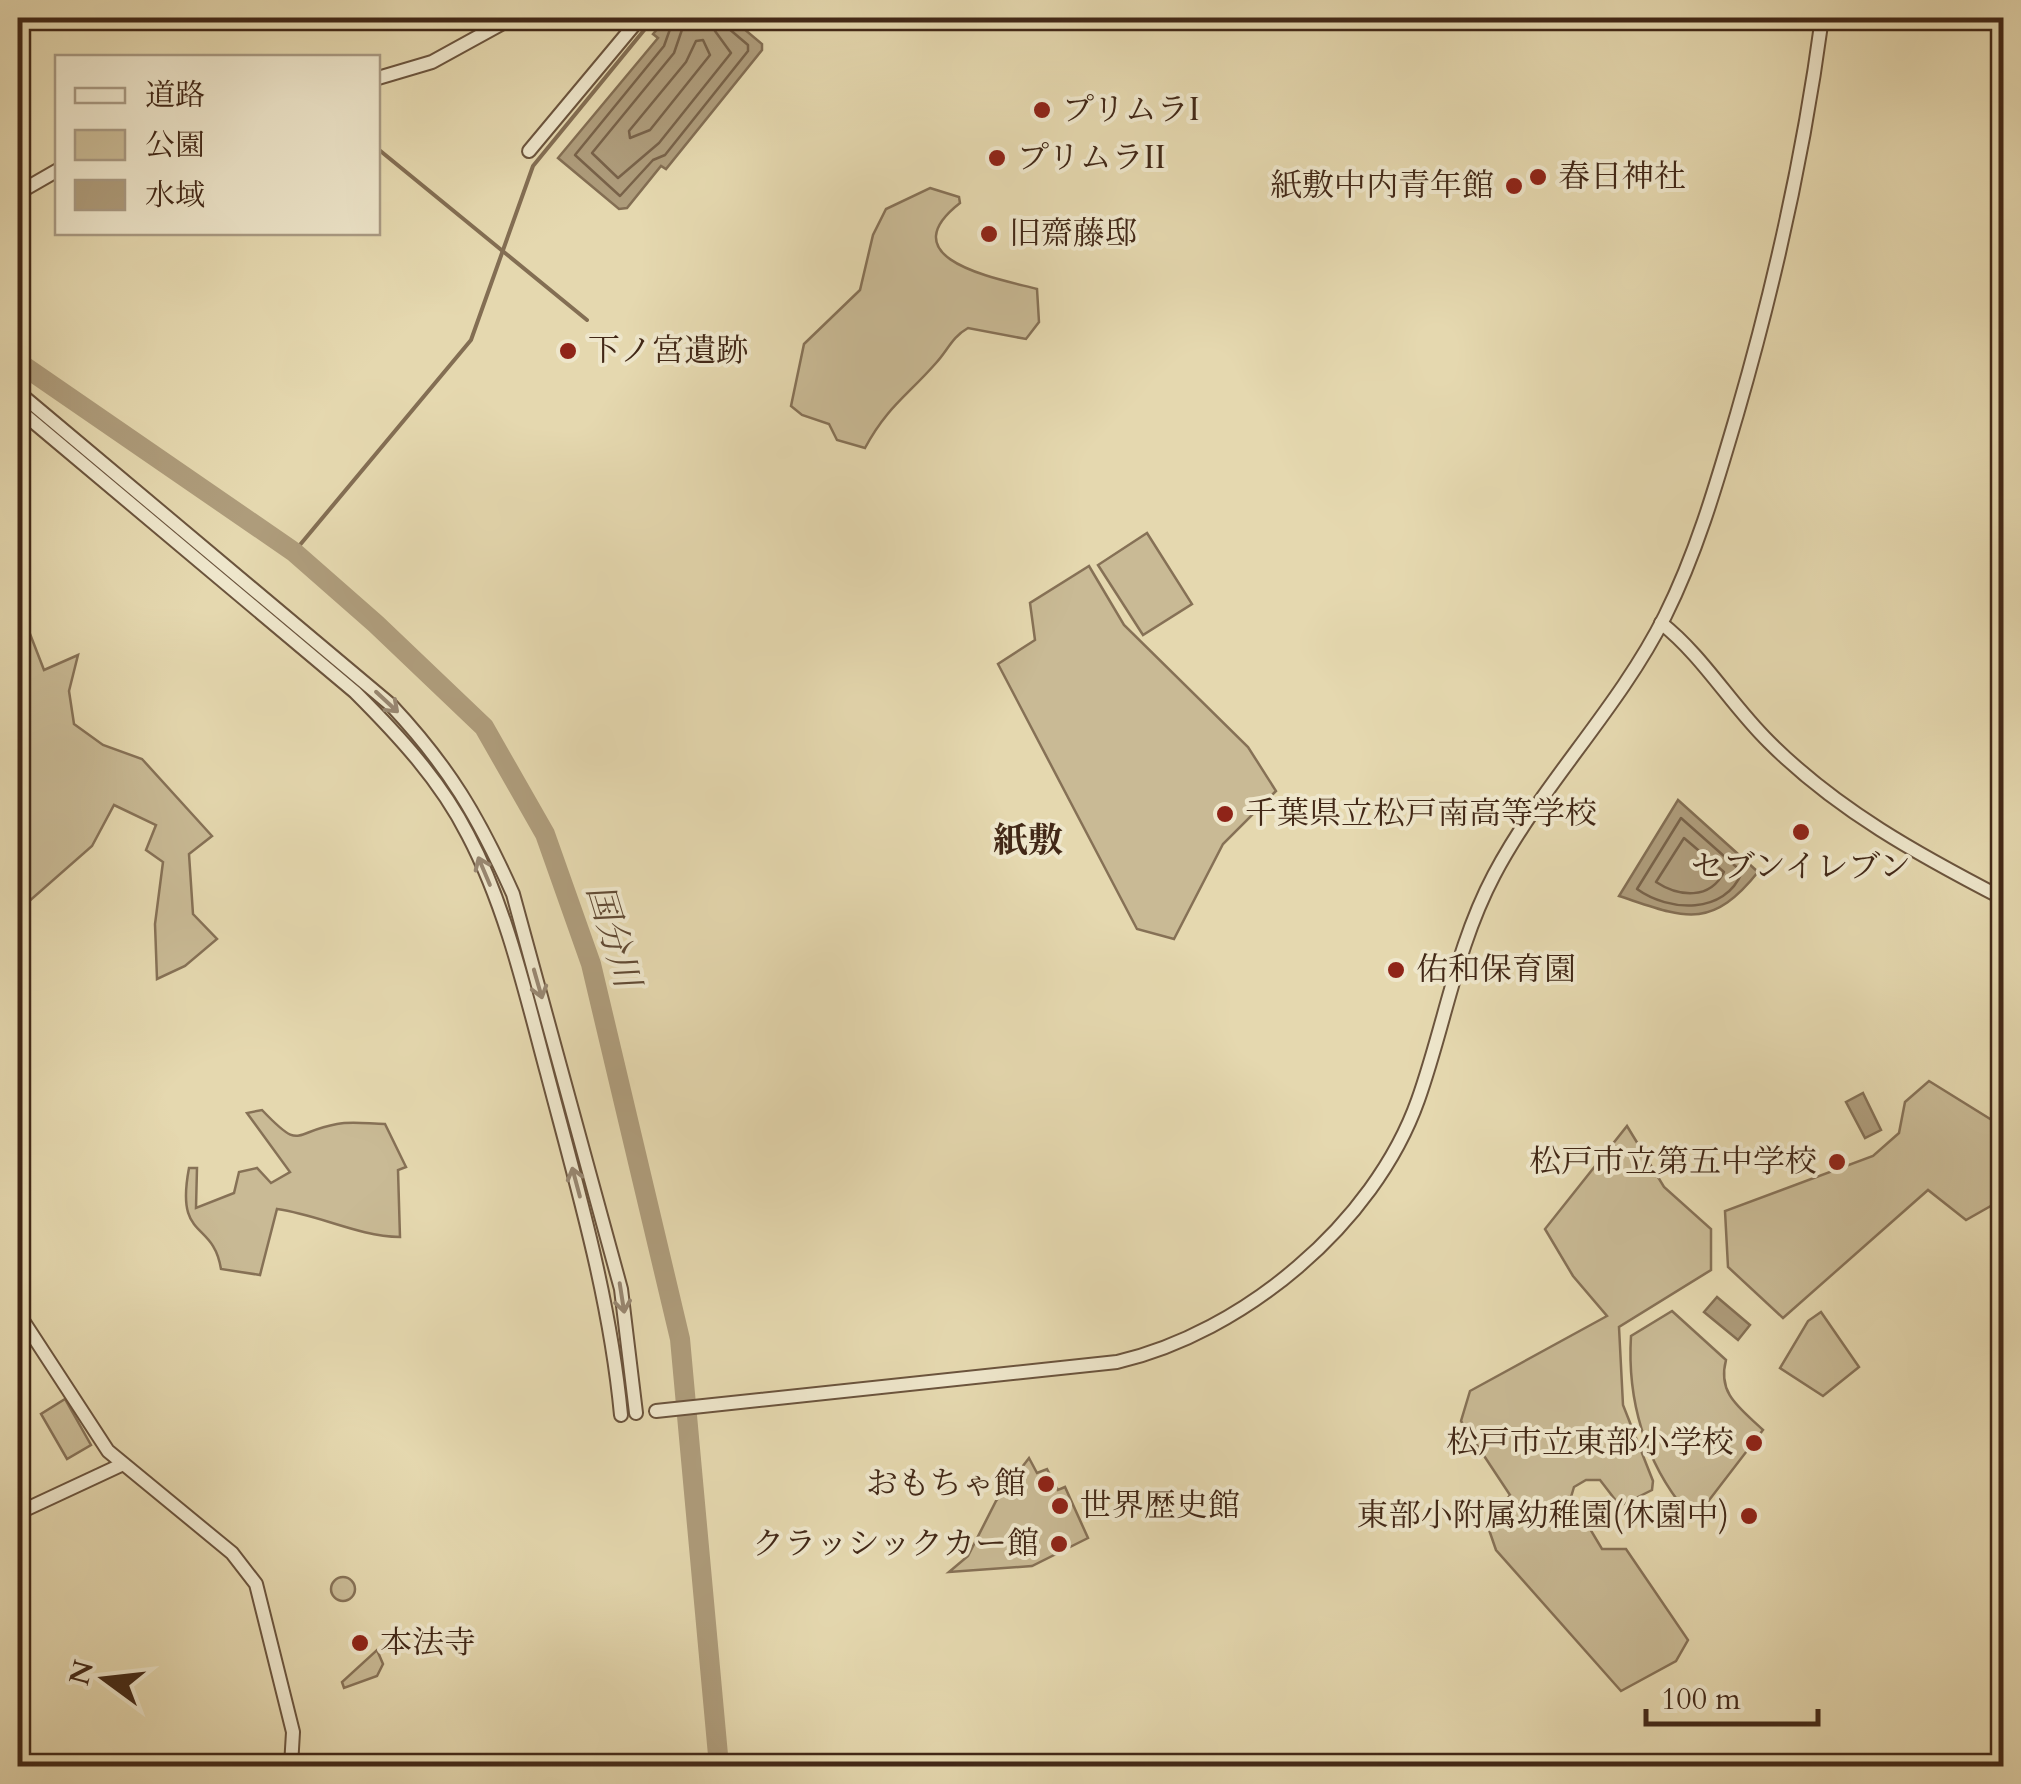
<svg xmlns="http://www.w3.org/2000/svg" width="2021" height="1784" viewBox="0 0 2021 1784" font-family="Cardo,'Noto Serif JP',serif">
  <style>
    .green { fill: #c9ba95; stroke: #867156; stroke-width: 2.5 }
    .water { fill: #ae9c7b; stroke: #836e53; stroke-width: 2.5 }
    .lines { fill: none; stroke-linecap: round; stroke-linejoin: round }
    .shore { stroke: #786249; stroke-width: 2.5 }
    .stream { stroke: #836e53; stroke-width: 4 }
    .river { stroke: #ae9c7b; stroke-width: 20 }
    .minor-casing { stroke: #6b543d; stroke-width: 16 }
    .minor { stroke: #eee6cb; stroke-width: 12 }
    .oneway { stroke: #988771 }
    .poi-dot { fill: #8f2418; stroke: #eee6cb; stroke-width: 4 }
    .labels { text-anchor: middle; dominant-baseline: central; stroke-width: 8; stroke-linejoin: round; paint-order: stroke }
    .poi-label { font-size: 32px; fill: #422817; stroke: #eee6cb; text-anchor: start }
    .neighbourhood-label { font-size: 35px; font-weight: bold; fill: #422817; stroke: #eee6cb }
    .water-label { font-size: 35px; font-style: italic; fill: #624b35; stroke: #eee6cb }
  </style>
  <rect width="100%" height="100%" fill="#e5d8af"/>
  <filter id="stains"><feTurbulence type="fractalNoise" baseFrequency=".002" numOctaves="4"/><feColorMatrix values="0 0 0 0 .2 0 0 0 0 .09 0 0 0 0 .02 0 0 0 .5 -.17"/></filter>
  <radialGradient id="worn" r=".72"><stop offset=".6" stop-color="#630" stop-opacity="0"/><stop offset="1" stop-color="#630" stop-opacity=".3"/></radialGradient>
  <!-- green -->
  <g class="green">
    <path d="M930 188 959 197 960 203C887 260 1000 279 1037 289L1039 322 1026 339 968 328C952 337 948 350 936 363 907 396 887 407 865 448L837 440 829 424 802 415 791 406 804 344 860 290 873 235 886 209Z"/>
    <path d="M1147 533 1192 604 1143 635 1098 565Z"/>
    <path d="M1089 566 1124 625 1248 747 1276 791 1223 844 1174 939 1137 929 998 664 1035 640 1030 603Z"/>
    <path d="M18 603 44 670 78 655 69 691 74 724 103 745 142 759 212 836 189 854 193 914 217 939 185 966 157 979 155 924 163 862 146 850 156 825 114 805 92 846 18 911V675L24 642 18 635Z"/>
    <path d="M1929 1081 2003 1127V1199L1966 1220 1928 1190 1783 1318 1728 1267 1725 1211 1873 1156 1899 1133 1905 1102Z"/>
    <path d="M262 1110C302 1152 292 1132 337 1124 352 1121 370 1124 385 1124L406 1167 398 1170 400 1237C357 1236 320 1215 277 1209L260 1275 221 1269C213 1219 175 1242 189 1168H197L196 1208 234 1193 239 1172 257 1168 271 1183 290 1172 247 1113Z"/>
    <path d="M1627 1126 1664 1187 1711 1229V1270L1619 1327 1623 1405 1653 1481 1652 1490 1620 1506 1600 1480H1586L1574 1487 1571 1497 1602 1549H1626L1688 1640 1676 1661 1621 1691 1496 1550 1488 1527 1510 1495 1461 1421 1470 1391 1607 1316 1573 1276 1545 1229Z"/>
    <path d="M1672 1311 1726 1360C1717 1394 1740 1408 1763 1430L1700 1512 1686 1511C1645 1462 1627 1400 1631 1336Z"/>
    <path d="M1821 1312 1859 1367 1823 1396 1780 1368 1808 1321Z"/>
    <path d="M65 1399 91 1445 67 1459 41 1414Z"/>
    <path d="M1029 1458 1037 1473 1047 1469 1058 1490 1065 1487 1088 1538 1032 1566 949 1572 968 1556 996 1501Z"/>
    <circle cx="343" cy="1589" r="12"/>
    <path d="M377 1650 383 1664 377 1676 344 1688 342 1682Z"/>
  </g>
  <!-- water -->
  <g class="water">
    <path d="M667 18H731L762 44V50L666 169 661 166 627 208 619 209 558 158 658 38 653 34Z"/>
    <path d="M1678 800 1758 872C1710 932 1683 917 1619 896Z"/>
    <path d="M1863 1093 1881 1130 1865 1138 1846 1102Z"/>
    <path d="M1717 1297 1750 1325 1738 1340 1704 1312Z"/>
  </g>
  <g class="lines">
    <!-- shore -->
    <g class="shore">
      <path d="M674 18 664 46 575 155 620 196 653 160 665 155 748 51V45L728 28 726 18"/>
      <path d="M686 18 674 53 592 153 618 178 659 143 731 53 715 31 713 18"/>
      <path d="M703 40 710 55 650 130 630 138 629 131 686 62 696 41Z"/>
      <path d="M1681 818 1742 872C1725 915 1669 912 1637 889Z"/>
      <path d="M1684 838 1724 872C1710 900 1679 897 1656 882Z"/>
    </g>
    <!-- stream -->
    <g class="stream">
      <path d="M378 149 587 320"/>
      <path d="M294 552 471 340 533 166 654 18"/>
    </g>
    <!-- river -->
    <path class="river" d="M18 362 294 552 376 624 484 727 545 834 591 964 680 1339 719 1766"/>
    <!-- minor casing -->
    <g class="minor-casing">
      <g id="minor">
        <path d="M378 78 432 62 512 18"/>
        <path d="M529 151 640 18"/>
        <path d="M18 193 58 170"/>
        <path d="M18 392 391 705C449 767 478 816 513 894L621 1289 636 1413"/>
        <path d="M18 409 355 692C398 735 440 780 468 835 506 907 526 995 547 1073 577 1187 610 1298 621 1415"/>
        <path d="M1661 623C1703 656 1731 705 1769 742 1837 810 1919 855 2004 899"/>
        <path d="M18 1313 108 1451 232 1553 256 1584 293 1732 291 1766"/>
        <path d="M656 1411 1117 1362C1243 1333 1374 1224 1418 1100 1445 1024 1456 947 1494 875 1542 784 1619 708 1665 616 1697 552 1717 482 1737 414 1775 283 1804 153 1822 18"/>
        <path d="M18 1513 121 1465"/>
      </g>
    </g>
    <!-- minor -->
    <use href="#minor" class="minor"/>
  </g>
  <!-- one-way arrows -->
  <defs><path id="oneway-shaft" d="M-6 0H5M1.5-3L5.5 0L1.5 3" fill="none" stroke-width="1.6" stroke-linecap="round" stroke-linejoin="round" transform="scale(2.5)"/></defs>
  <g class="oneway">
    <use href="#oneway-shaft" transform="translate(387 702) rotate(43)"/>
    <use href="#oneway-shaft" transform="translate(484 871) rotate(-113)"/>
    <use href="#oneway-shaft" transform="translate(538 984) rotate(74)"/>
    <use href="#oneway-shaft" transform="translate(576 1182) rotate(-105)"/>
    <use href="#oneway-shaft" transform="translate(622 1298) rotate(81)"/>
  </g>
  <!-- markers -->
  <g class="poi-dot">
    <circle cx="1042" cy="110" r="10"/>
    <circle cx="997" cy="158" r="10"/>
    <circle cx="1538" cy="177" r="10"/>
    <circle cx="1514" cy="186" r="10"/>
    <circle cx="989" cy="234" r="10"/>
    <circle cx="568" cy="351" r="10"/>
    <circle cx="1225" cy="814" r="10"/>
    <circle cx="1801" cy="832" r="10"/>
    <circle cx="1396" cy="970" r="10"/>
    <circle cx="1837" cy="1162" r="10"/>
    <circle cx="1754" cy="1443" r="10"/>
    <circle cx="1046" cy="1484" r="10"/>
    <circle cx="1060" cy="1506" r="10"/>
    <circle cx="1749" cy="1516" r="10"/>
    <circle cx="1059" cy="1544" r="10"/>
    <circle cx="360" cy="1643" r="10"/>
  </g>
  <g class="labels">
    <!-- poi labels -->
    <g class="poi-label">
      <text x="1062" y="110">プリムラI</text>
      <text x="1017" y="158">プリムラII</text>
      <text x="1558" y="177">春日神社</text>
      <text x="1494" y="186" text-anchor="end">紙敷中内青年館</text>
      <text x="1009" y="234">旧齋藤邸</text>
      <text x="588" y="351">下ノ宮遺跡</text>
      <text x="1245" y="814">千葉県立松戸南高等学校</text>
      <text x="1801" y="867" text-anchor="middle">セブンイレブン</text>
      <text x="1416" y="970">佑和保育園</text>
      <text x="1817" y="1162" text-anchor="end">松戸市立第五中学校</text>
      <text x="1734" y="1443" text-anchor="end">松戸市立東部小学校</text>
      <text x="1026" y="1484" text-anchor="end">おもちゃ館</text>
      <text x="1080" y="1506">世界歴史館</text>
      <text x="1729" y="1516" text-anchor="end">東部小附属幼稚園(休園中)</text>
      <text x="1039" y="1544" text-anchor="end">クラッシックカー館</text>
      <text x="380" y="1643">本法寺</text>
    </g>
    <!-- neighbourhood labels -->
    <g class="neighbourhood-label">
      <text x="1028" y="841">紙敷</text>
    </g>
    <!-- water labels -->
    <g class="water-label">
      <text transform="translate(613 936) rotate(73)">国分川</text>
    </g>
  </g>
  <!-- margin -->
  <rect width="2021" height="1784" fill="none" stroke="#e5d8af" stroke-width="60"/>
  <rect x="20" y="20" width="1981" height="1744" fill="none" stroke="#422817" stroke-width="5"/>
  <rect x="30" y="30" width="1961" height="1724" fill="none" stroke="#422817" stroke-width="2.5"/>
  <!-- legend -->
  <rect x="55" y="55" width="325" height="180" fill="#eee6cb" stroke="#a99a83" stroke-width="2.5"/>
  <rect x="75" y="88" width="50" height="15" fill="#eee6cb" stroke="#a99a83" stroke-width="2.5"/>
  <text x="145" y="105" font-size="30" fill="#422817">道路</text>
  <rect x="75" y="130" width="50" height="30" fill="#c9ba95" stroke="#a99a83" stroke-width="2.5"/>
  <text x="145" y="155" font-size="30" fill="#422817">公園</text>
  <rect x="75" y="180" width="50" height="30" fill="#ae9c7b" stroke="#a99a83" stroke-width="2.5"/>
  <text x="145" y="205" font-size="30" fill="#422817">水域</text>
  <!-- north arrow -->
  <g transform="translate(105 1679) rotate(285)" stroke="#eee6cb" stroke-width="8" paint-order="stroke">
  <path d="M0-8L18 38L0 25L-18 38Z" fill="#422817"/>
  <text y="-15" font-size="28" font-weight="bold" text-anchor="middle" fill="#422817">N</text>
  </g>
  <!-- scale -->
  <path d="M1646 1709v15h172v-15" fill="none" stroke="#422817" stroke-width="5"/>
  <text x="1661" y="1709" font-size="30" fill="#422817" stroke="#eee6cb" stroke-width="8" paint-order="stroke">100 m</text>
  <rect width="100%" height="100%" filter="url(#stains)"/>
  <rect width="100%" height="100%" fill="url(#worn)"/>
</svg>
